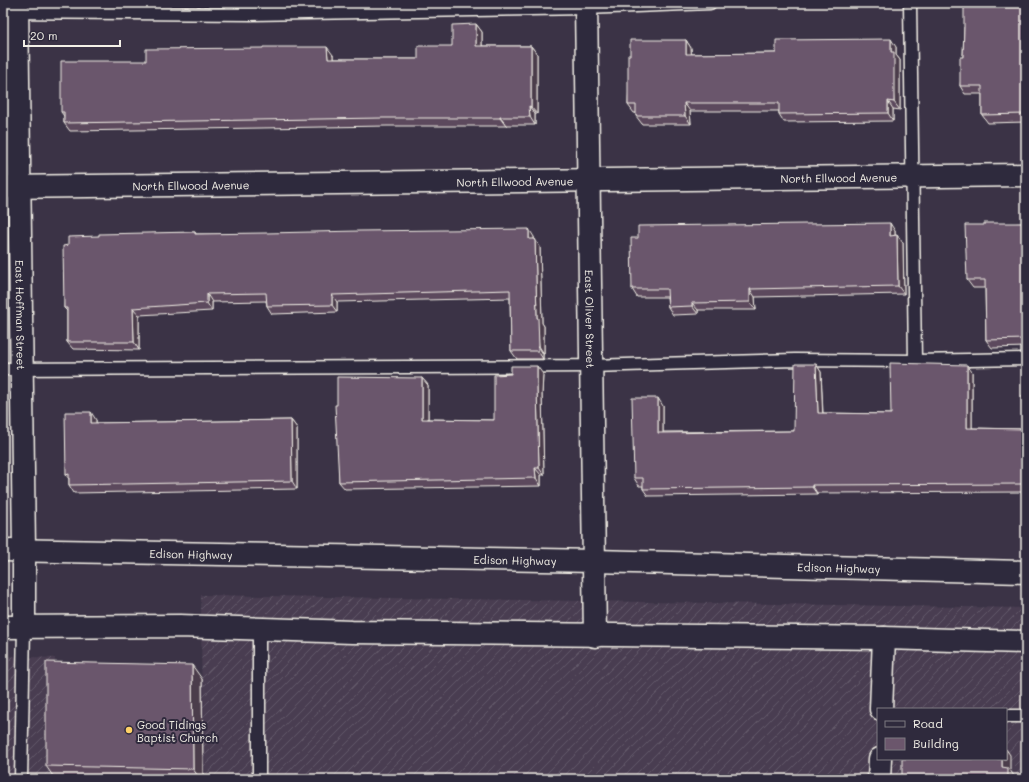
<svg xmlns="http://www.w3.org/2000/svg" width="1029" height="782" viewBox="0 0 1029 782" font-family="Mali,sans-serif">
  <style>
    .industrial { fill: url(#industrial-furrows); fill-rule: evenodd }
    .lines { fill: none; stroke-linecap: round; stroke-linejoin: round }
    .lane-casing { stroke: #f4f1e8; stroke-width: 15 }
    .street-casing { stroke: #f4f1e8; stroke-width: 25 }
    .secondary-casing { stroke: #f4f1e8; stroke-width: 25 }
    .lane { stroke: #2f2a3d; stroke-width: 12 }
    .street { stroke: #2f2a3d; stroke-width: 22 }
    .secondary { stroke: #2f2a3d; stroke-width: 22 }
    .wall { fill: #5c4a5d; stroke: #f4f1e8 }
    .shaded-wall { fill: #4b3c4c; stroke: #f4f1e8 }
    .building { fill: #6b566c; stroke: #f4f1e8 }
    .poi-dot { fill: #ffd166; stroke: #2f2a3d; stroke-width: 1.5 }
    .labels { text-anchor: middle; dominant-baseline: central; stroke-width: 4; stroke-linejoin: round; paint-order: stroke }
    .street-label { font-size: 11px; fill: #f4f1e8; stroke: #2f2a3d }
    .poi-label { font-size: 11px; fill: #f4f1e8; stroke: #2f2a3d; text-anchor: start }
  </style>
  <defs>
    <pattern id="industrial-furrows" width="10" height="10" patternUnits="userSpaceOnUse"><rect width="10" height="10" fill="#493e51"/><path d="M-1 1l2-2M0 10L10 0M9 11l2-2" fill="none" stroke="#645a6a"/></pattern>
  </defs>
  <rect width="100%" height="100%" fill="#3b3346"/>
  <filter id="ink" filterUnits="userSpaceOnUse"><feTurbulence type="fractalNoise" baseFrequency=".025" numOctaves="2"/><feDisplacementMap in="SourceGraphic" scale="8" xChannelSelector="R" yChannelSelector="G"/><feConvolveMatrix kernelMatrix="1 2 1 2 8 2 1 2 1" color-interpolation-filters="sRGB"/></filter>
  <g filter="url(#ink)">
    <!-- industrial -->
    <g class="industrial">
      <path d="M201 595 1026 608V779H202ZM878 709H1006V759H878Z"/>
      <path d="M3 656 55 658 54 779H3Z"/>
    </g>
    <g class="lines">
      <!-- lane casing -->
      <g class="lane-casing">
        <g id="lane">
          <path d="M910 3 915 361"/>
          <path d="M3 12 252 14 586 8 710 3"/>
          <path d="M3 369 591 366 795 360 915 361 1026 359"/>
          <path d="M1006 716H1026"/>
          <path d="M21 779 24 627"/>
          <path d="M259 779V629"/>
        </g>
      </g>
      <!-- street casing -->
      <g class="street-casing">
        <g id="street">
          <path id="s1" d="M17 3 24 550V627"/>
          <path id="s2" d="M586 3 595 636"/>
          <path id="s3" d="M3 187 1026 175"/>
          <path d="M881 709 884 638"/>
          <path d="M879 779 880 759"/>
        </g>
      </g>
      <!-- secondary casing -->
      <g class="secondary-casing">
        <g id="secondary">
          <path id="s4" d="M3 550 594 561 1026 572"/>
          <path d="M3 627 180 626 352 632 884 638 1026 642"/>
        </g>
      </g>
      <!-- lane -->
      <use href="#lane" class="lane"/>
      <!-- street -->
      <use href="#street" class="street"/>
      <!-- secondary -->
      <use href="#secondary" class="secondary"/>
    </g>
    <!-- wall -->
    <g class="wall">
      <path d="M1026 3V122L988 123 982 115V94H965L960 86 963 57 964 27Z"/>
      <path d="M476 24 482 32V46H531L537 54V114H535V125H506V126H387L70 131 64 123V116L61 112 146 61 333 55V59H418L452 46Z"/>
      <path d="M686 40 691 48V54L776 53 896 47V55L900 60V110L893 109V121L784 122 779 114V111H690L691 124H642L636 116V113H634L628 105 630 55Z"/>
      <path d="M1026 223V347L992 348 986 340 985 288H973L967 280 984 225Z"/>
      <path d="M895 231V235L903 243 904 294 755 297 756 310H698V314L673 315 668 307 667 297H637L632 289 638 238Z"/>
      <path d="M195 232 196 234 534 237V239L540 247 542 323 544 326V354H543V359H517L511 351 510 298 337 302V312L272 314 267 306 266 301 212 302V311L139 315V350L73 349 67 342V311L64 308 68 245 99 236Z"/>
      <path d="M816 364 821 372 823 413 891 414 972 372V428L1023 429 1026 395V492L817 493V494L648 496 643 489V486H639L634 478 663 406V432L794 431Z"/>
      <path d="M543 374 542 395 544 475H541V486L345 489 339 482 337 405 422 378 428 385V419L494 420Z"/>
      <path d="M96 420V423L291 420 297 428V489L74 493 69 485V479L66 475Z"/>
      <path d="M202 679 203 779H55L46 766Z"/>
    </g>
    <!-- shaded-wall -->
    <g class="shaded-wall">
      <path d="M476 24 482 32V53L476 46Z"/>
      <path d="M891 39 896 47V55L900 60V110L894 102 891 52Z"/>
      <path d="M686 40 691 48 692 62 686 54Z"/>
      <path d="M531 46 537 54V114L531 107Z"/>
      <path d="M327 47 333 55V67L328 59Z"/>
      <path d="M888 101 893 109V121L888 113Z"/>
      <path d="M684 103 690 111 691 124 685 116Z"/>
      <path d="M529 106 535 114V125L530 117Z"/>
      <path d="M500 117 506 125V126L500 118Z"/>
      <path d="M890 223 895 231V243L890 236Z"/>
      <path d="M529 229 534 237V247L529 239Z"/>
      <path d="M897 235 903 243 904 294 898 286Z"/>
      <path d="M535 239 540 247 542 323 544 326V354L539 346 537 318Z"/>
      <path d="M750 289 755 297 756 310 750 302Z"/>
      <path d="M207 294 212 302V311L207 303Z"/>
      <path d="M332 295 337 302V312L332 305Z"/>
      <path d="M692 303 698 310V314L692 306Z"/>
      <path d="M133 308 139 315V350L134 342Z"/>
      <path d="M538 346 543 354V359L538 351Z"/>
      <path d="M816 364 821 372 823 421 818 413Z"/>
      <path d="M967 365 972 372V436L967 428Z"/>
      <path d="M537 366 543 374 542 395 544 475 539 468 537 388Z"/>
      <path d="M422 378 428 385V427L422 419Z"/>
      <path d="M658 398 663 406V440L658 433Z"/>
      <path d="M91 412 96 420V431L91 423Z"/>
      <path d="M291 420 297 428V489L292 481Z"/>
      <path d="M535 468 541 475V486L536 478Z"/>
      <path d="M812 485 817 493V494L812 487Z"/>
      <path d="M192 665 202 679 203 779H200L193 769Z"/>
      <path d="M1006 749 1010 755V770L1016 779H1008L1002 767V759H1006Z"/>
    </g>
    <!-- building -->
    <g class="building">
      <path d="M964 3H1026V114L982 115V86H960V57H963L964 27Z"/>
      <path d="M476 24V46H531V107L529 106 530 117H500V118H382L64 123V112H61V61H146V49L263 48V47H327L328 59H418V46H452V25Z"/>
      <path d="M891 39V52H894V102L888 101V113L779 114V103H684L685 116H636V105H628V55H630V40H686V54L776 53V40Z"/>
      <path d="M890 223V236L897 235 898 286 750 289V302L692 303V306L668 307 667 289H632L631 238H638V226Z"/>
      <path d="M984 223H1026V339L986 340 985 280H967L965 225H984Z"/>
      <path d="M529 229V239H535L537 318H538L539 346H538V351H511L510 290 332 295V305L267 306 266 293 207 294V303L133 308 134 342H67V308H64L63 246 68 245V237L99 236V234L195 232V234L266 233 359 231Z"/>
      <path d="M890 363 967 365V428L1023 429 1022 395H1026V484L812 485V487L643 489V478H634L632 398H658V433L794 431 795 364H816L818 413 891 414Z"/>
      <path d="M511 366H537V388L539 468H535L536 478 339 482 335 405H337V377L422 378V419L494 420V375L511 374Z"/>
      <path d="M65 412H91V423L291 420 292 481 69 485V474L66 475Z"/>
      <path d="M46 662 192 665 193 769 46 766Z"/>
      <path d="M902 759H1002V767L1008 768V779H902Z"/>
    </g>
  </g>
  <!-- markers -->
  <circle class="poi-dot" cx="129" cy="730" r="4"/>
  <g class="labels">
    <!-- street labels -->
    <g class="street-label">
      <text stroke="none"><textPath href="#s3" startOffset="836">North Ellwood Avenue</textPath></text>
      <text stroke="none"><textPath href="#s3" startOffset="512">North Ellwood Avenue</textPath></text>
      <text stroke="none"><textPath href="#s3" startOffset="188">North Ellwood Avenue</textPath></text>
      <text stroke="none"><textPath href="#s1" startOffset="312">East Hoffman Street</textPath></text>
      <text stroke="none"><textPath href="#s2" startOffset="316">East Oliver Street</textPath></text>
      <text stroke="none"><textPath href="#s4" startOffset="188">Edison Highway</textPath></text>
      <text stroke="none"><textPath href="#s4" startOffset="512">Edison Highway</textPath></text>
      <text stroke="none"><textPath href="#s4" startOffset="836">Edison Highway</textPath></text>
    </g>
    <!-- poi labels -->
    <g class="poi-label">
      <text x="137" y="724">Good Tidings<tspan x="137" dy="13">Baptist Church</tspan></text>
    </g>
  </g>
  <!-- margin -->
  <rect width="1029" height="782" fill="none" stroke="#2f2a3d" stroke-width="16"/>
  <rect x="8" y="8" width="1013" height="766" fill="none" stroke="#f4f1e8" stroke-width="1.5" filter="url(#ink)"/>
  <!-- legend -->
  <rect x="877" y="708" width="130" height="52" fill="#2f2a3d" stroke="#7e7a81"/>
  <rect x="885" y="721" width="20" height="6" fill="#2f2a3d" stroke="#7e7a81"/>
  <text x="913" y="728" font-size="12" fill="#f4f1e8">Road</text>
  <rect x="885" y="738" width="20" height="12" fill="#6b566c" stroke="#7e7a81"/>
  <text x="913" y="748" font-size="12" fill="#f4f1e8">Building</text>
  <!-- scale -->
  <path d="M24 40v6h96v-6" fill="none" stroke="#f4f1e8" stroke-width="2"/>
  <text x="30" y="40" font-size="12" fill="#f4f1e8" stroke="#2f2a3d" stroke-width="3" paint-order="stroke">20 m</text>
</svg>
